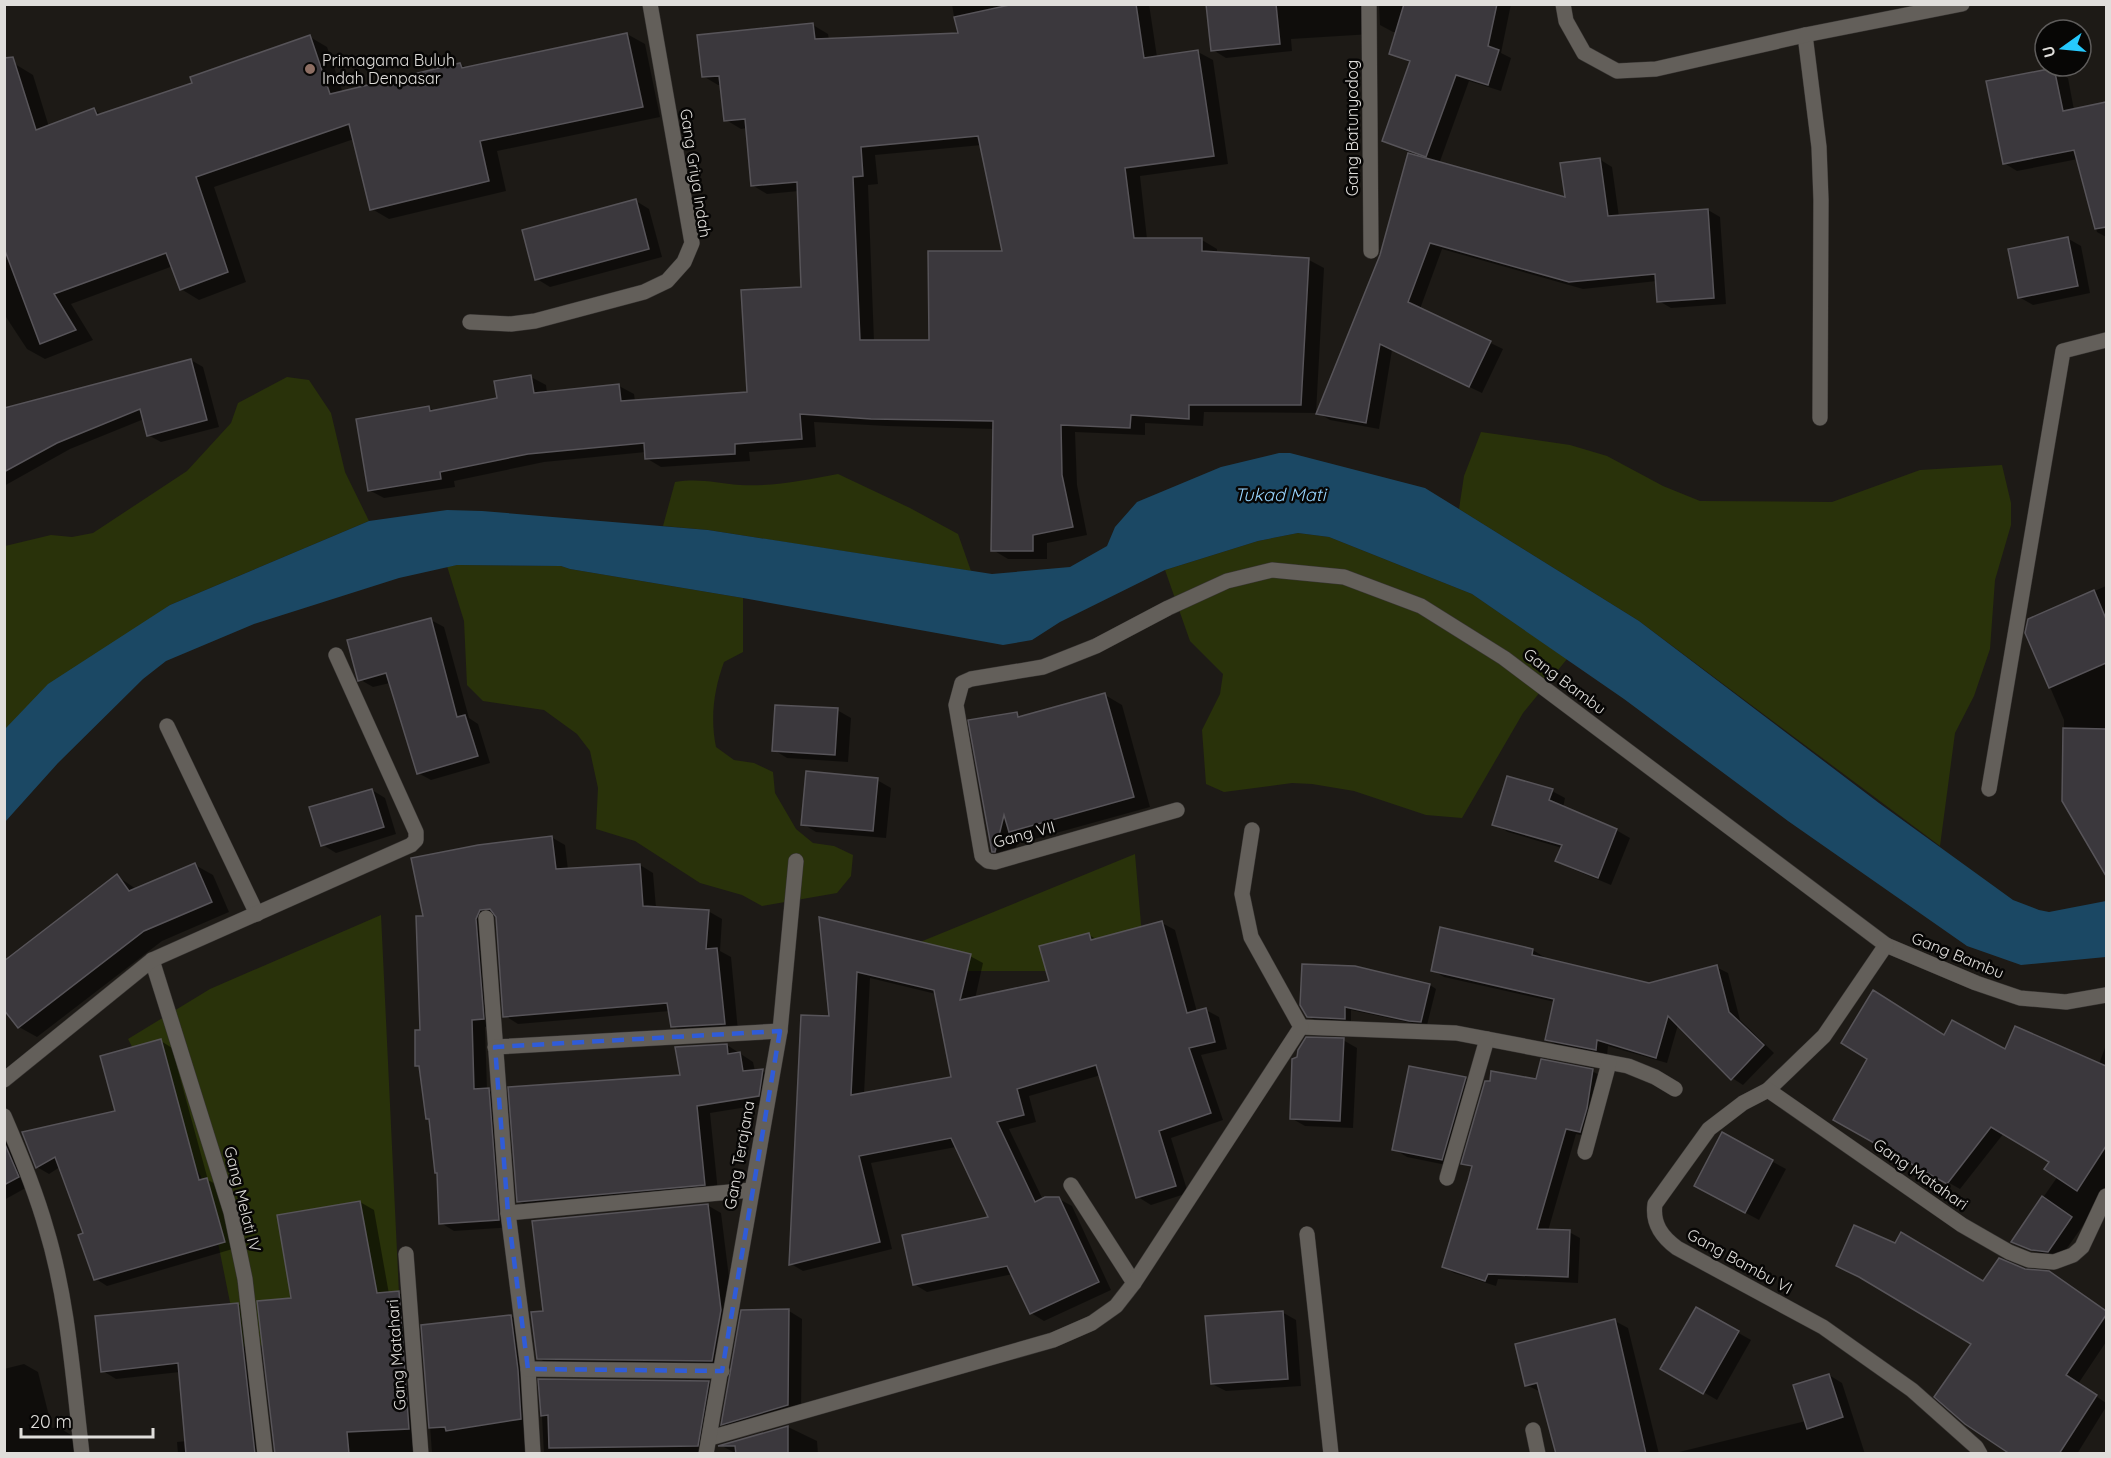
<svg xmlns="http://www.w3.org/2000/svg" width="2111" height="1458" viewBox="0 0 2111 1458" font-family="Quicksand,sans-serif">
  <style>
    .green { fill: #29320a }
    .water { fill: #1b4864 }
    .shadow { fill: #0007; fill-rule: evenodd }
    .building { fill: #3b383d; stroke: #575459; stroke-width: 1.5; fill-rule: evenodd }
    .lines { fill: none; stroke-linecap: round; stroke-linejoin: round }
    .service-casing { stroke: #383533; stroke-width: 16 }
    .minor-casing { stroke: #383533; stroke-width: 16 }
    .service { stroke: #635f5a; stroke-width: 15 }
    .minor { stroke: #635f5a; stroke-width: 15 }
    .marked { fill: none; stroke: #305cd8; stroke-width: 4.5; stroke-dasharray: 12 8; stroke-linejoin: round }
    .education-dot { fill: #8d6e63; stroke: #070605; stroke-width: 2 }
    .labels { text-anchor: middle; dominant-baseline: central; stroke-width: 5; stroke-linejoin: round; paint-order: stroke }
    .poi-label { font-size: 16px; fill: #e0dedb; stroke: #070605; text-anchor: start }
    .street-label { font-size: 16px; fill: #e0dedb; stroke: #070605 }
    .water-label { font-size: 18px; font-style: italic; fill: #98d5ff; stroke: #070605 }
  </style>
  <rect width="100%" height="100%" fill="#1d1a16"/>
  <!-- green -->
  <g class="green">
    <path d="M287 377 309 380 331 413 345 472 369 521 170 605 5 729V546L51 535 72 537 93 533 187 471 231 423 238 403Z"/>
    <path d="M1481 432 1570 445 1607 456 1663 486 1700 501 1832 502 1920 470 2002 465 2011 503V525L1995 580 1990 649 1974 696 1955 733 1940 846 1639 621 1459 509 1464 476Z"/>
    <path d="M838 474 910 508 958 534 971 571 708 530 663 526 675 482C700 478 716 483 740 485 773 487 806 480 838 474Z"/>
    <path d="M1298 533 1329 537 1472 594 1567 659 1523 713 1462 818 1426 815 1354 791 1312 784 1292 783 1224 792 1206 784 1202 730 1220 694 1223 674 1190 641 1165 570 1258 541Z"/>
    <path d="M457 565 561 566 570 569 743 598V652L724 662C714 689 710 718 716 747L734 760 754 763 773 772 775 793 796 829 813 843 834 846 853 855 851 876 837 893 762 906 742 895 700 883 635 841 596 829 598 788 590 751 577 734 544 710 483 701 467 685 464 621 447 566Z"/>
    <path d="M1135 854 1145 971H903V949Z"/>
    <path d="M381 915 401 1336 239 1347 207 1188 128 1039 210 989Z"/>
  </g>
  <!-- water -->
  <path class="water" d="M1279 453H1290L1425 488 1459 509 1639 621 1879 803 2013 900 2039 910 2049 912 2106 901V957L2021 965 1967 946 1788 821 1624 699 1472 594 1329 537 1298 533 1258 541 1165 570 1060 622 1032 640 1003 645 743 598 570 569 561 566 457 565 399 578 254 624 166 661 143 679 58 763 5 822V729L48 684 170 605 369 521 447 510 482 511 708 530 992 574 1070 567 1107 546 1115 527 1137 502 1221 467Z"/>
  <!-- shadow -->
  <g class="shadow">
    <path d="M952 4H1149L1157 57 1198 52 1213 60 1228 164 1140 176 1147 239 1202 240 1217 249V254L1309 260 1324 268 1316 413 1204 412 1203 426 1145 423V435L1075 432 1077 485 1087 535 1047 543V559H1008L993 550 994 429 887 426 814 422 816 447 749 452 750 461 661 467 646 458V452L544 462 454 481 455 487 384 498 369 490 428 407 435 411 499 400 531 377 546 385 547 393 619 386 634 394 635 401 749 394 803 289 799 191 767 194 752 185 747 128 741 129 726 120 722 85H718L703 76 813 25 828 34 829 40 957 35ZM982 145 1004 252 931 342 874 341 868 185 878 184 875 155Z"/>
    <path d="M1208 4H1376L1372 34 1291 39 1292 51 1226 58 1213 50Z"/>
    <path d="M1379 4H1511L1501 53 1511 58 1501 91 1469 81 1439 164 1567 200 1599 159 1612 167 1619 217 1708 210 1720 217 1726 304 1671 308 1659 301 1657 281 1583 289 1442 249 1420 309 1503 349 1482 393 1392 350 1379 429 1330 420 1318 413 1381 256 1410 153 1384 141 1411 63 1391 53 1397 32H1393L1380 25Z"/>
    <path d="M627 34 645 44 660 117 497 151 506 191 389 219 372 209 354 139 214 187 246 282 199 300 181 289 173 266 71 304 93 340 45 359 27 349 4 314V68L15 64 33 75 49 127 94 110 103 115 194 84 310 37 327 47 343 93 460 64 467 68Z"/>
    <path d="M2054 70 2068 78 2074 110 2106 103V237L2097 232 2078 159 2017 171 2004 163Z"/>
    <path d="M636 201 649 209 662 257 550 287 537 279Z"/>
    <path d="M2067 238 2081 246 2090 293 2033 305 2019 297Z"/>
    <path d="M191 360 203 367 219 427 161 442 148 435 144 419 70 449 4 486V410Z"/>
    <path d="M2106 586V873L2064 800V720L2027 633 2029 620Z"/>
    <path d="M431 620 444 627 469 718 478 724 490 763 431 780 418 773 390 683 373 687 359 679Z"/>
    <path d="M1105 695 1122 705 1150 807 1027 841 1019 836 1013 861 993 851 1017 714 1022 717Z"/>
    <path d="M837 710 851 718 848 762 787 758 774 750Z"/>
    <path d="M877 780 891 788 886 838 816 832 803 824Z"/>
    <path d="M372 790 385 798 396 834 336 853 323 845Z"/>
    <path d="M1552 791 1565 798 1563 808 1616 830 1630 838 1611 885 1570 868 1557 860 1562 848 1508 832 1494 824Z"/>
    <path d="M551 837 565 845 568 870 640 865 653 873 656 908 708 911 722 919 720 951 731 957 738 1031 686 1034 673 1026 670 1011 518 1024 505 1016 497 917H494L489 927 497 1026 485 1027 487 1090 502 1097 512 1227 454 1231 441 1223 438 1174 431 1120 421 1068 417 1065 421 1031 425 918Z"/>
    <path d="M195 865 213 875 229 912 162 941 37 1037 19 1027 4 1008 117 876 136 889Z"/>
    <path d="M821 919 970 956 983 963 975 999 1051 983 1089 935 1098 940 1162 923 1175 930 1197 1012 1206 1010 1219 1017 1227 1049 1201 1055 1223 1120 1171 1138 1188 1193 1151 1205 1138 1197 1101 1075 1029 1096 1036 1122 1009 1129 1043 1200 1059 1199 1072 1206 1111 1290 1044 1321 1031 1313 1013 1274 927 1292 914 1284 990 1218 956 1147 871 1163 892 1249 803 1271 791 1264 830 1017ZM870 978 936 994 953 1078 864 1094Z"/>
    <path d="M1533 950 1544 957 1543 960 1649 985 1716 967 1728 973 1740 1020 1774 1053 1743 1085 1732 1078 1678 1025 1667 1063 1608 1046 1607 1055 1558 1046 1547 1039 1555 1002 1444 977 1432 970Z"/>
    <path d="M1430 985 1436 989 1427 1025 1416 1024 1351 1010V1022L1315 1020 1308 1016Z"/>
    <path d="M1945 1036 2006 1051 2099 1064 2106 1045V1205L2094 1210 2060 1258 2045 1256 2013 1241 2058 1176 2051 1162 2004 1133 1960 1189 1835 1119Z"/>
    <path d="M1343 1040 1357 1048 1353 1128 1305 1126 1291 1118Z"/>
    <path d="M161 1041 172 1048 208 1180 219 1186 236 1248 107 1286 96 1279 85 1234 60 1167 49 1174 37 1167 117 1112Z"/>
    <path d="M727 1045 753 1062 755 1071H763L776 1078 772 1103 710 1113 718 1192 532 1209 518 1201 681 1076Z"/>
    <path d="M1592 1071 1603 1077 1591 1137 1576 1134 1548 1231 1569 1232 1580 1238 1578 1283 1498 1279 1496 1286 1454 1273 1444 1267 1473 1169 1463 1163 1537 1081Z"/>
    <path d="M1465 1078 1479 1086 1456 1167 1407 1157 1394 1149Z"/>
    <path d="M1722 1134 1786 1169 1759 1220 1709 1193Z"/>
    <path d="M4 1141 17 1148 31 1185 4 1200Z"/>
    <path d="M360 1202 374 1210 389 1294 399 1293 412 1301 424 1454H276L293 1300Z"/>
    <path d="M707 1205 721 1213 734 1318 726 1368 552 1366 538 1358 545 1312Z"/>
    <path d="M2063 1281 2106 1311V1342L2078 1384 2106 1403V1407L2077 1454H2013L1973 1343 1984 1283Z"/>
    <path d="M238 1304 251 1312 268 1454H178L177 1442 187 1441 180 1372 116 1379 103 1371Z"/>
    <path d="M1696 1309 1751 1340 1717 1400 1662 1368Z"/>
    <path d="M789 1311 802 1319 801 1413 736 1431 723 1424Z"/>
    <path d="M1282 1312 1296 1320 1301 1386 1226 1391 1212 1384Z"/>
    <path d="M511 1316 525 1324 536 1454H432L423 1326Z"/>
    <path d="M1615 1321 1628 1328 1659 1454H1558L1541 1392 1526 1385Z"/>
    <path d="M24 1364 38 1372 52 1428 58 1427 71 1435 76 1454H4V1369Z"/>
    <path d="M1829 1375 1842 1383 1865 1454H1671L1806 1421Z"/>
    <path d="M540 1380 709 1382 722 1390 711 1453 544 1454Z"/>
    <path d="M788 1427 817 1441 818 1454H737L722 1446Z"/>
  </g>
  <!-- building -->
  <g class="building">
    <path d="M1014 4H1136L1144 58 1198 50 1214 156 1125 168 1134 238H1202V251L1309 258 1301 405H1189V419L1131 415 1130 428 1061 425 1062 475 1073 527 1033 535V551H991L993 421 871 419 800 414 802 439 735 444V454L645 459 644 443 528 454 440 472 441 479 368 491 356 419 429 406 430 411 497 398 494 381 531 375 534 393 619 384 621 401 747 392 741 290 801 287 797 182 751 186 745 119 724 121 719 76 702 77 697 35 813 23 815 39 958 33 954 17ZM978 136 1002 251H928L929 340H860L853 177 863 176 861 147Z"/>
    <path d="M1206 4H1276L1280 44 1211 51Z"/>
    <path d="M1404 4H1497L1488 46 1499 50 1488 85 1456 75 1426 157 1382 141 1410 61 1389 54Z"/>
    <path d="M627 33 643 107 480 141 489 181 370 210 349 124 196 177 228 272 180 290 166 253 54 294 76 330 40 344 4 248V58L13 57 36 130 94 108 97 115 192 83 190 77 310 35 330 94 460 63 462 68Z"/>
    <path d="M2054 68 2063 111 2106 102V227L2095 229 2074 150 2003 164 1986 81Z"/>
    <path d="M1408 153 1565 197 1560 163 1600 158 1608 216 1708 209 1714 298 1657 302 1655 274 1569 282 1430 243 1408 302 1491 341 1469 387 1380 344 1366 423 1316 414 1380 255Z"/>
    <path d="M636 199 649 249 535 280 522 230Z"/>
    <path d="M2068 237 2078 286 2018 298 2008 249Z"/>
    <path d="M191 359 207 420 147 436 140 409 57 443 4 472V408Z"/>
    <path d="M2094 590 2106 619V663L2049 688 2025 633 2028 619Z"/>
    <path d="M431 618 457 717 465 715 478 756 417 774 386 673 358 681 347 640Z"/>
    <path d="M1105 693 1134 797 1009 832 1004 815 995 852H992L968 720 1017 712 1018 717Z"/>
    <path d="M775 705 838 708 835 755 772 751Z"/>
    <path d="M2063 728 2106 729V876L2062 801Z"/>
    <path d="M806 771 878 778 873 831 801 825Z"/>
    <path d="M1507 776 1553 789 1549 800 1617 829 1598 878 1555 861 1562 845 1492 825Z"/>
    <path d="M372 789 384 827 321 846 309 807Z"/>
    <path d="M552 836 556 869 640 864 643 906 709 910 706 949 717 948 725 1024 671 1027 667 1003 503 1017 496 917 490 909 480 910 476 919 484 1019 472 1020 474 1089 489 1088 499 1220 439 1224 437 1173H435L429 1119H426L419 1066H415V1030H420L416 916H423L411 858 478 845Z"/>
    <path d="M195 863 212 902 144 931 18 1028 4 1010V961L117 874 129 891Z"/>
    <path d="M819 917 971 954 960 1000 1049 981 1039 946 1089 933 1091 940 1162 921 1187 1013 1206 1008 1215 1042 1189 1048 1211 1113 1159 1131 1176 1186 1136 1198 1096 1065 1017 1089 1024 1115 997 1122 1035 1202 1045 1197H1059L1099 1282 1030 1314 1007 1266 913 1285 902 1235 988 1217 951 1138 859 1156 880 1242 789 1265 801 1015 829 1016ZM857 972 934 990 951 1077 851 1095Z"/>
    <path d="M1440 927 1533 949 1532 955 1649 983 1717 965 1729 1012 1764 1045 1731 1080 1668 1016 1656 1058 1597 1040 1596 1050 1545 1040 1554 999 1431 971Z"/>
    <path d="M1302 964 1355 966 1430 984 1421 1022 1409 1021 1345 1007V1019L1307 1017 1300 1005Z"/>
    <path d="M1873 990 1944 1035 1952 1020 2005 1049 2015 1026 2106 1066V1146L2077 1191 2044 1169 2049 1162 1991 1127 1947 1184 1833 1120 1867 1059 1841 1043Z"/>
    <path d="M1306 1037 1344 1038 1340 1121 1290 1119 1292 1059 1297 1057 1298 1050Z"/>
    <path d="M161 1039 199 1180 207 1178 225 1242 94 1280 78 1235 83 1233 55 1157 36 1168 22 1132 115 1111 100 1056Z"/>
    <path d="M727 1044 728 1054 740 1052 743 1071 763 1069 759 1096 697 1106 705 1185 517 1202 508 1087 680 1075 675 1047Z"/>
    <path d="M1541 1059 1593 1069 1587 1108 1580 1132 1566 1129 1537 1229 1570 1230 1568 1277 1488 1274 1485 1281 1442 1267 1468 1181 1472 1166 1461 1164 1485 1081H1490L1491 1071 1536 1079Z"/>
    <path d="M1409 1066 1466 1077 1442 1160 1392 1150Z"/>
    <path d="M1722 1132 1773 1160 1745 1213 1694 1186Z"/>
    <path d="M4 1142 19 1177 4 1185Z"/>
    <path d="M2042 1196 2072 1217 2048 1252 2031 1250 2011 1242Z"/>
    <path d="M360 1201 377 1293 399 1291 409 1429 347 1432 349 1454H275L257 1301 291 1298 277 1215Z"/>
    <path d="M708 1204 721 1310 712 1361 537 1359 531 1312 543 1311 532 1221Z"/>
    <path d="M1854 1225 1895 1243 1901 1232 1983 1281 1999 1258 2025 1269 2049 1271 2106 1311V1315L2066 1375 2097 1395 2059 1454H2010L1965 1424 1934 1397 1971 1344 1859 1277 1836 1266Z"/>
    <path d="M238 1303 255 1454H186L178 1363 101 1372 95 1316Z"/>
    <path d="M1696 1307 1739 1331 1703 1394 1660 1369Z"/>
    <path d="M789 1309 788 1405 721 1425 741 1310Z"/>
    <path d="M1283 1311 1288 1379 1211 1384 1205 1316Z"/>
    <path d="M511 1315 518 1370 521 1419 446 1431 445 1427 429 1428 421 1325Z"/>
    <path d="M1615 1319 1646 1454H1556L1537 1383 1525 1386 1515 1344Z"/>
    <path d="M1829 1374 1843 1417 1807 1429 1793 1385Z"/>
    <path d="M538 1379 709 1381 698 1446 549 1448 548 1415 541 1416Z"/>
    <path d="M788 1426V1454H736L735 1446H718Z"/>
  </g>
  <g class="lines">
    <!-- service casing -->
    <g class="service-casing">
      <path id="service" d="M1805 35 1819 147 1821 200 1820 418"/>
    </g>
    <!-- minor casing -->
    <g class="minor-casing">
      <g id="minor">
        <path d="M1369 4 1371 251"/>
        <path d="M1563 4 1566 21 1584 53 1617 71 1656 69 1805 35 1962 4"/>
        <path d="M470 322 511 324 535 321 644 292 667 281 684 262 692 243 650 4"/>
        <path d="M167 726 257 914"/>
        <path d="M1989 789 2063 351 2106 340"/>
        <path d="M1177 810 995 862 988 861 982 856 956 705 962 683 971 679 1043 667 1096 646 1168 608 1227 581 1272 570 1344 577 1421 606 1504 658 1886 945 1976 983 2020 998 2066 1002 2106 995"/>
        <path d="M486 918 508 1213 528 1369 533 1454"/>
        <path d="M1886 945 1824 1036 1768 1090 1743 1103 1709 1129 1655 1204C1652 1224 1662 1237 1677 1248L1823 1327 1912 1390 1976 1447 1980 1454"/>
        <path d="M152 960 231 1212 245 1279 265 1454"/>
        <path d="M1301 1027 1456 1033 1628 1066 1655 1077 1675 1089"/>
        <path d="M495 1047 780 1031"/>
        <path d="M4 1080 152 960 411 845 416 840V832L336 655"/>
        <path d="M1768 1090 1962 1225 2009 1252 2029 1260 2054 1262 2073 1255 2082 1247 2106 1196"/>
        <path d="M4 1116C20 1153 35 1189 46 1228 68 1300 73 1378 82 1454"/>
        <path d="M1585 1152 1609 1063"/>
        <path d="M1447 1178 1487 1039"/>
        <path d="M1071 1185 1134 1283"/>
        <path d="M508 1213 751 1190"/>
        <path d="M1307 1234 1331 1454"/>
        <path d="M406 1254 421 1454"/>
        <path d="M528 1369 722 1371"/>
        <path d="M1533 1430 1538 1454"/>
        <path d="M710 1438 1053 1340 1092 1323 1116 1306 1134 1283 1301 1027 1251 937 1242 894 1252 830"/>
        <path d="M706 1454 780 1031 796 861"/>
      </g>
    </g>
    <!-- service -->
    <use href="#service" class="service"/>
    <!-- minor -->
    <use href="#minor" class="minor"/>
  </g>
  <!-- marked area -->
  <path class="marked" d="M780 1031 722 1371 528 1369 508 1213 495 1047Z"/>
  <!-- markers -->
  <circle class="education-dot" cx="310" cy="69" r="6"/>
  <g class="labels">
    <!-- poi labels -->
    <g class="poi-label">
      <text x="322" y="60">Primagama Buluh<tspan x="322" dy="18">Indah Denpasar</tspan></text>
    </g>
    <!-- street labels -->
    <g class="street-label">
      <text transform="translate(1352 128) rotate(-90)">Gang Batunyodog</text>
      <text transform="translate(696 173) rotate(81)">Gang Griya Indah</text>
      <text transform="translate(1565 681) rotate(37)">Gang Bambu</text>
      <text transform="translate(1024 834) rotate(-15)">Gang VII</text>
      <text transform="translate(1958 955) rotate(22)">Gang Bambu</text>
      <text transform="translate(739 1155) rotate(-80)">Gang Terajana</text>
      <text transform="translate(1921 1174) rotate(35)">Gang Matahari</text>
      <text transform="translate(243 1199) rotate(76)">Gang Melati IV</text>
      <text transform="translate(1740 1261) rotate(29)">Gang Bambu VI</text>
      <text transform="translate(396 1355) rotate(-94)">Gang Matahari</text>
    </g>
    <!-- water labels -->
    <g class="water-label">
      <text x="1280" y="494">Tukad Mati</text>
    </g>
  </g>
  <!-- border -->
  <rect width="2111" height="1458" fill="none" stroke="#e0dedb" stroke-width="12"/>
  <!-- north arrow -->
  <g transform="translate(2063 48) rotate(255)"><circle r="28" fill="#070605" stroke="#5e5c5b" stroke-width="1.5"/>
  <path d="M0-4.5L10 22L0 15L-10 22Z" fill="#26c9fe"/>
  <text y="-9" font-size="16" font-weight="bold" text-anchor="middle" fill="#e0dedb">U</text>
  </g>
  <!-- scale -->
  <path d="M21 1428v9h132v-9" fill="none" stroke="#e0dedb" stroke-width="3"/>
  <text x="30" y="1428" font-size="18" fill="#e0dedb" stroke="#070605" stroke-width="4.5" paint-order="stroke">20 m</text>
</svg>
